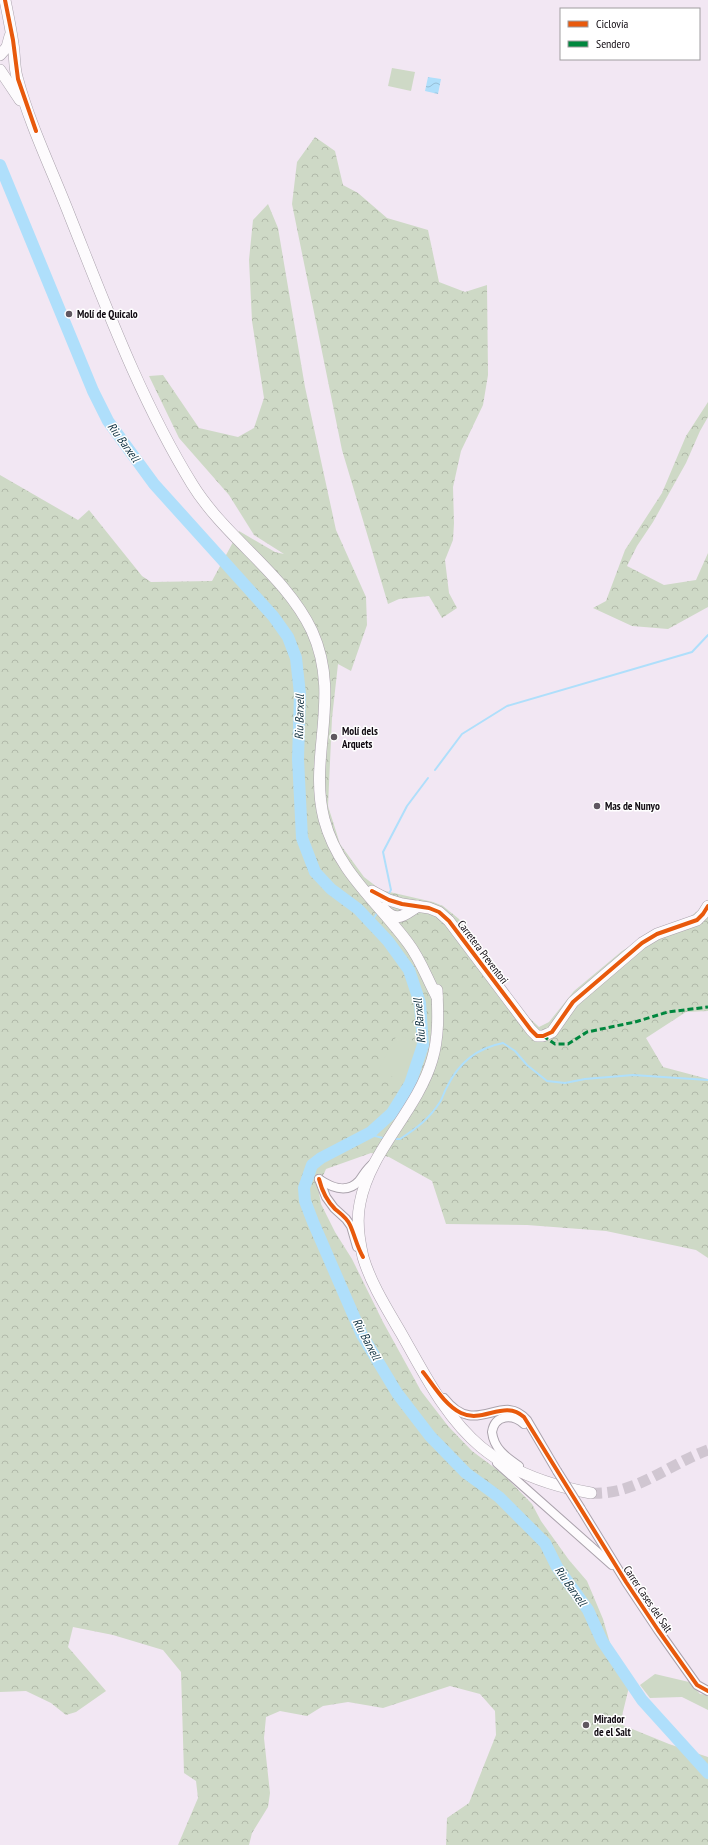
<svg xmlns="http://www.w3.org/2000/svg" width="708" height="1845" viewBox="0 0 708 1845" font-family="'PT Sans Narrow',sans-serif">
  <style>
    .forest { fill: url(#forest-crowns) }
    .green { fill: #ced9c6 }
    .water { fill: url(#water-waves) }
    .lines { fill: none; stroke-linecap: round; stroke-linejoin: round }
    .stream { stroke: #afdffb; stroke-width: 2 }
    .river { stroke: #afdffb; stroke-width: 12 }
    .secondary-tunnel { stroke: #d0c6d1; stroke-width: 11; stroke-dasharray: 11 5.5; stroke-linecap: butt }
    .street-casing { stroke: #aaa2ac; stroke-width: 10 }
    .secondary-casing { stroke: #aaa2ac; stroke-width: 12 }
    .street { stroke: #fdfbfd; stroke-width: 8 }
    .secondary { stroke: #fdfbfd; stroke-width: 11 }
    .street-bridge-casing { stroke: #aaa2ac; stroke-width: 10; stroke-linecap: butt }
    .street-bridge { stroke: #fdfbfd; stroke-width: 8 }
    .quiet { stroke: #00873e; stroke-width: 3; stroke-dasharray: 6 3; stroke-linecap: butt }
    .cycleway-casing { stroke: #fff; stroke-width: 6 }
    .cycleway { stroke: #e8590c; stroke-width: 4 }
    .poi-dot { fill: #5f5760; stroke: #fff; stroke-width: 1.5 }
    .labels { text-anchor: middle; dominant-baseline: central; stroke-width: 3; stroke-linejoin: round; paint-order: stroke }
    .poi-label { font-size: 11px; font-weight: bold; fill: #100a11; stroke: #fff; text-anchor: start }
    .street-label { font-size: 11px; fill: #100a11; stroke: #fff }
    .water-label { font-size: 12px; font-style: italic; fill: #103141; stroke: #fff }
  </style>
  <defs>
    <pattern id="forest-crowns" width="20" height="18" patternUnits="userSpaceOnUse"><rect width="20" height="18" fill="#ced9c6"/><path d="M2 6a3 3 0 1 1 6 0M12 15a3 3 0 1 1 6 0" fill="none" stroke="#b0b9a9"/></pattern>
    <pattern id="water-waves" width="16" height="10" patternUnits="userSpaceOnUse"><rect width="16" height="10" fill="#afdffb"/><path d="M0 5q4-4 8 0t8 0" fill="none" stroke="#96bed6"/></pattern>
  </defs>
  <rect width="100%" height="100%" fill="#f2e7f3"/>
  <!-- forest -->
  <g class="forest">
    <path d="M315 137 335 151 343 185 358 193 387 218 428 230 439 282 465 292 487 285 488 375 483 405 461 451 453 487 454 523 453 540 445 560 449 593 457 608 442 618 429 596 399 599 388 604 342 450 292 204 297 162Z"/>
    <path d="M268 204 278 228 305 387 336 530 366 597 367 625 351 671 338 664 332 718 328 806 340 844 364 877 381 890 433 902 443 906 459 919 489 968 523 1012 539 1027 549 1022 574 991 622 951 666 925 685 921 701 908 708 900V1011L686 1012 646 1038 663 1067 708 1079V1258L696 1250 606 1231 527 1225 446 1224 432 1181 389 1157 371 1153 326 1169 318 1187 321 1204 335 1232 352 1259 383 1322 421 1391 448 1426 472 1451 503 1474 532 1504 541 1521 569 1560 587 1581 603 1619 614 1657 629 1687 620 1724 669 1744 708 1757V1845H446L447 1818 469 1803 496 1735 495 1711 480 1694 450 1686 383 1708 348 1702 323 1706 307 1716 280 1711 266 1717 264 1738 270 1793 268 1807 252 1833 249 1845H178L198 1798 196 1781 184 1773 181 1672 163 1650 113 1635 73 1627 68 1647 106 1691 76 1712 66 1715 51 1703 26 1691 0 1692V475L78 520 89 510 142 576 151 582 212 581 239 531 275 552 284 554 254 535 229 495 179 438 149 376 163 375 199 428 238 437 254 428 264 398 252 321 249 260 253 220Z"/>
    <path d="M708 402V417L700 431 686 463 653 522 637 546 627 566 664 585 696 580 708 553V607L668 629 632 626 593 608 606 601 625 550 662 493 686 436Z"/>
  </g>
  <!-- green -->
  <g class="green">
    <path d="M392 68 415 72 411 91 388 86Z"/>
    <path d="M397 1035 417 1042 414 1060 406 1086 379 1068Z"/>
    <path d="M655 1674 689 1682 700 1694 708 1695V1710L682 1697 650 1698 640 1685Z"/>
  </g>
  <!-- water -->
  <path class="water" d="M428 77 441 79 438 94 425 91Z"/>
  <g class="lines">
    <!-- stream -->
    <g class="stream">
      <path d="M435 770 462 734 507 706 692 652 708 635"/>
      <path d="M388 895 391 890 383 852 407 806 428 778"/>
      <path d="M371 923 377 913"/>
      <path d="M367 1134 383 1138"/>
      <path d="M396 1139H400C417 1128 429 1119 440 1102 443 1097 444 1092 447 1087 458 1064 477 1048 503 1043L515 1051 527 1065 547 1081 565 1083 585 1079 633 1075 708 1080"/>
    </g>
    <!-- river -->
    <path class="river" d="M0 165 93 391 108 421 154 484 273 616 288 637 296 658 300 694 298 759 302 838 315 872 331 889 358 909 388 941 409 970 420 1003 423 1045 410 1084 392 1113 371 1132 321 1158 312 1165 304 1188 305 1201 313 1222 362 1335 397 1393 430 1436 466 1473 499 1497 545 1543 557 1567 588 1610 602 1641 642 1700 708 1773"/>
    <!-- secondary-tunnel -->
    <path class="secondary-tunnel" d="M591 1493C634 1496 669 1464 708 1450"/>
    <!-- street casing -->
    <g class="street-casing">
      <g id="street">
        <path d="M319 1179 326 1197 334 1208 346 1219 351 1226 357 1247"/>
        <path d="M319 1179C332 1188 347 1194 359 1181 365 1173 366 1169 375 1162"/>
        <path d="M444 1398C477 1440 501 1390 527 1420L557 1471"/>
        <path d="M497 1463 612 1565"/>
        <path d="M519 1466C506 1457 494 1449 492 1432 495 1414 513 1414 524 1424"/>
        <path d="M581 1509 626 1582 658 1630 697 1685 708 1691"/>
      </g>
    </g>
    <!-- secondary casing -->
    <g class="secondary-casing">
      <g id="secondary">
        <path d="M5 0C8 15 11 29 13 44 15 55 14 67 17 77 30 126 53 172 71 219 107 309 141 401 192 484 225 538 285 574 312 631 342 697 308 756 324 819 338 872 377 901 408 943 421 960 427 979 437 997"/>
        <path d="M0 55 7 47 10 36"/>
        <path d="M0 70 20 100"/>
        <path d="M372 891 389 900 402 904 429 908 439 912 449 921 531 1030 537 1036H543L552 1032 573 1002 642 943 657 934 697 920 703 914 708 906"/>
        <path d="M383 908C397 924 404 915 418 906"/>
        <path d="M437 990C438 1014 439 1037 432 1060 417 1111 370 1150 360 1203 356 1221 359 1240 363 1257 371 1284 387 1309 401 1333 424 1373 445 1417 481 1447 512 1473 552 1486 591 1493"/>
      </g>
    </g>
    <!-- street -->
    <use href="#street" class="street"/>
    <!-- secondary -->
    <use href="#secondary" class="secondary"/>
    <!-- street-bridge casing -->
    <g class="street-bridge-casing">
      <path id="street-bridge" d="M557 1471 581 1509"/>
    </g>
    <!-- street-bridge -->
    <use href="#street-bridge" class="street-bridge"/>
    <!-- quiet -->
    <path class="quiet" d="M543 1036 555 1044H568L587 1032 635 1022 668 1012 708 1007"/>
    <!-- cycleway casing -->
    <g class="cycleway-casing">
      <g id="cycleway">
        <path d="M5 0 13 40 18 79 36 131"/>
        <path d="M372 891 389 900 402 904 429 908 439 912 449 921 531 1030 537 1036H543L552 1032 573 1002 642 943 657 934 697 920 703 914 708 906"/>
        <path d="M319 1179C322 1191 327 1201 335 1209 341 1214 347 1218 350 1225 355 1236 357 1247 363 1257"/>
        <path d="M423 1372C434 1386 445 1405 461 1413 483 1424 504 1399 524 1417L626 1582 658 1630 697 1685 708 1691"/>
      </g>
    </g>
    <!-- cycleway -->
    <use href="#cycleway" class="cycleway"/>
  </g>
  <!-- markers -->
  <g class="poi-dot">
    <circle cx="69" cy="314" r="4"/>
    <circle cx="334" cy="737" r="4"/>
    <circle cx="597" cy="806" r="4"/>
    <circle cx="586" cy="1725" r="4"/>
  </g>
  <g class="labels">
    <!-- poi labels -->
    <g class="poi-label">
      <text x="77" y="314">Molí de Quicalo</text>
      <text x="342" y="731">Molí dels<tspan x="342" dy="13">Arquets</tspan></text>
      <text x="605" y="806">Mas de Nunyo</text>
      <text x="594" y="1719">Mirador<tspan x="594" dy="13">de el Salt</tspan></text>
    </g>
    <!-- street labels -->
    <g class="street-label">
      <text transform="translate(483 952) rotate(53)">Carretera Preventori</text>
      <text transform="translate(648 1599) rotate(56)">Carrer Cases del Salt</text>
    </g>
    <!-- water labels -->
    <g class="water-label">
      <text transform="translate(124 442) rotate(54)">Riu Barxell</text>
      <text transform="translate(299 717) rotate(-89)">Riu Barxell</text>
      <text transform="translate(419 1021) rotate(-95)">Riu Barxell</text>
      <text transform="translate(367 1339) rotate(62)">Riu Barxell</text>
      <text transform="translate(571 1586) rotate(55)">Riu Barxell</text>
    </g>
  </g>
  <!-- legend -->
  <rect x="560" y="8" width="140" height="52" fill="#ffffff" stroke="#9f9da0"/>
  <rect x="568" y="21" width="20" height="6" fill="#e8590c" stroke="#9f9da0"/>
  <text x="596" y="28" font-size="12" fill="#100a11">Ciclovía</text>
  <rect x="568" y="41" width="20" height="6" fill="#00873e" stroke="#9f9da0"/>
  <text x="596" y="48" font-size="12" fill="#100a11">Sendero</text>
</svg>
